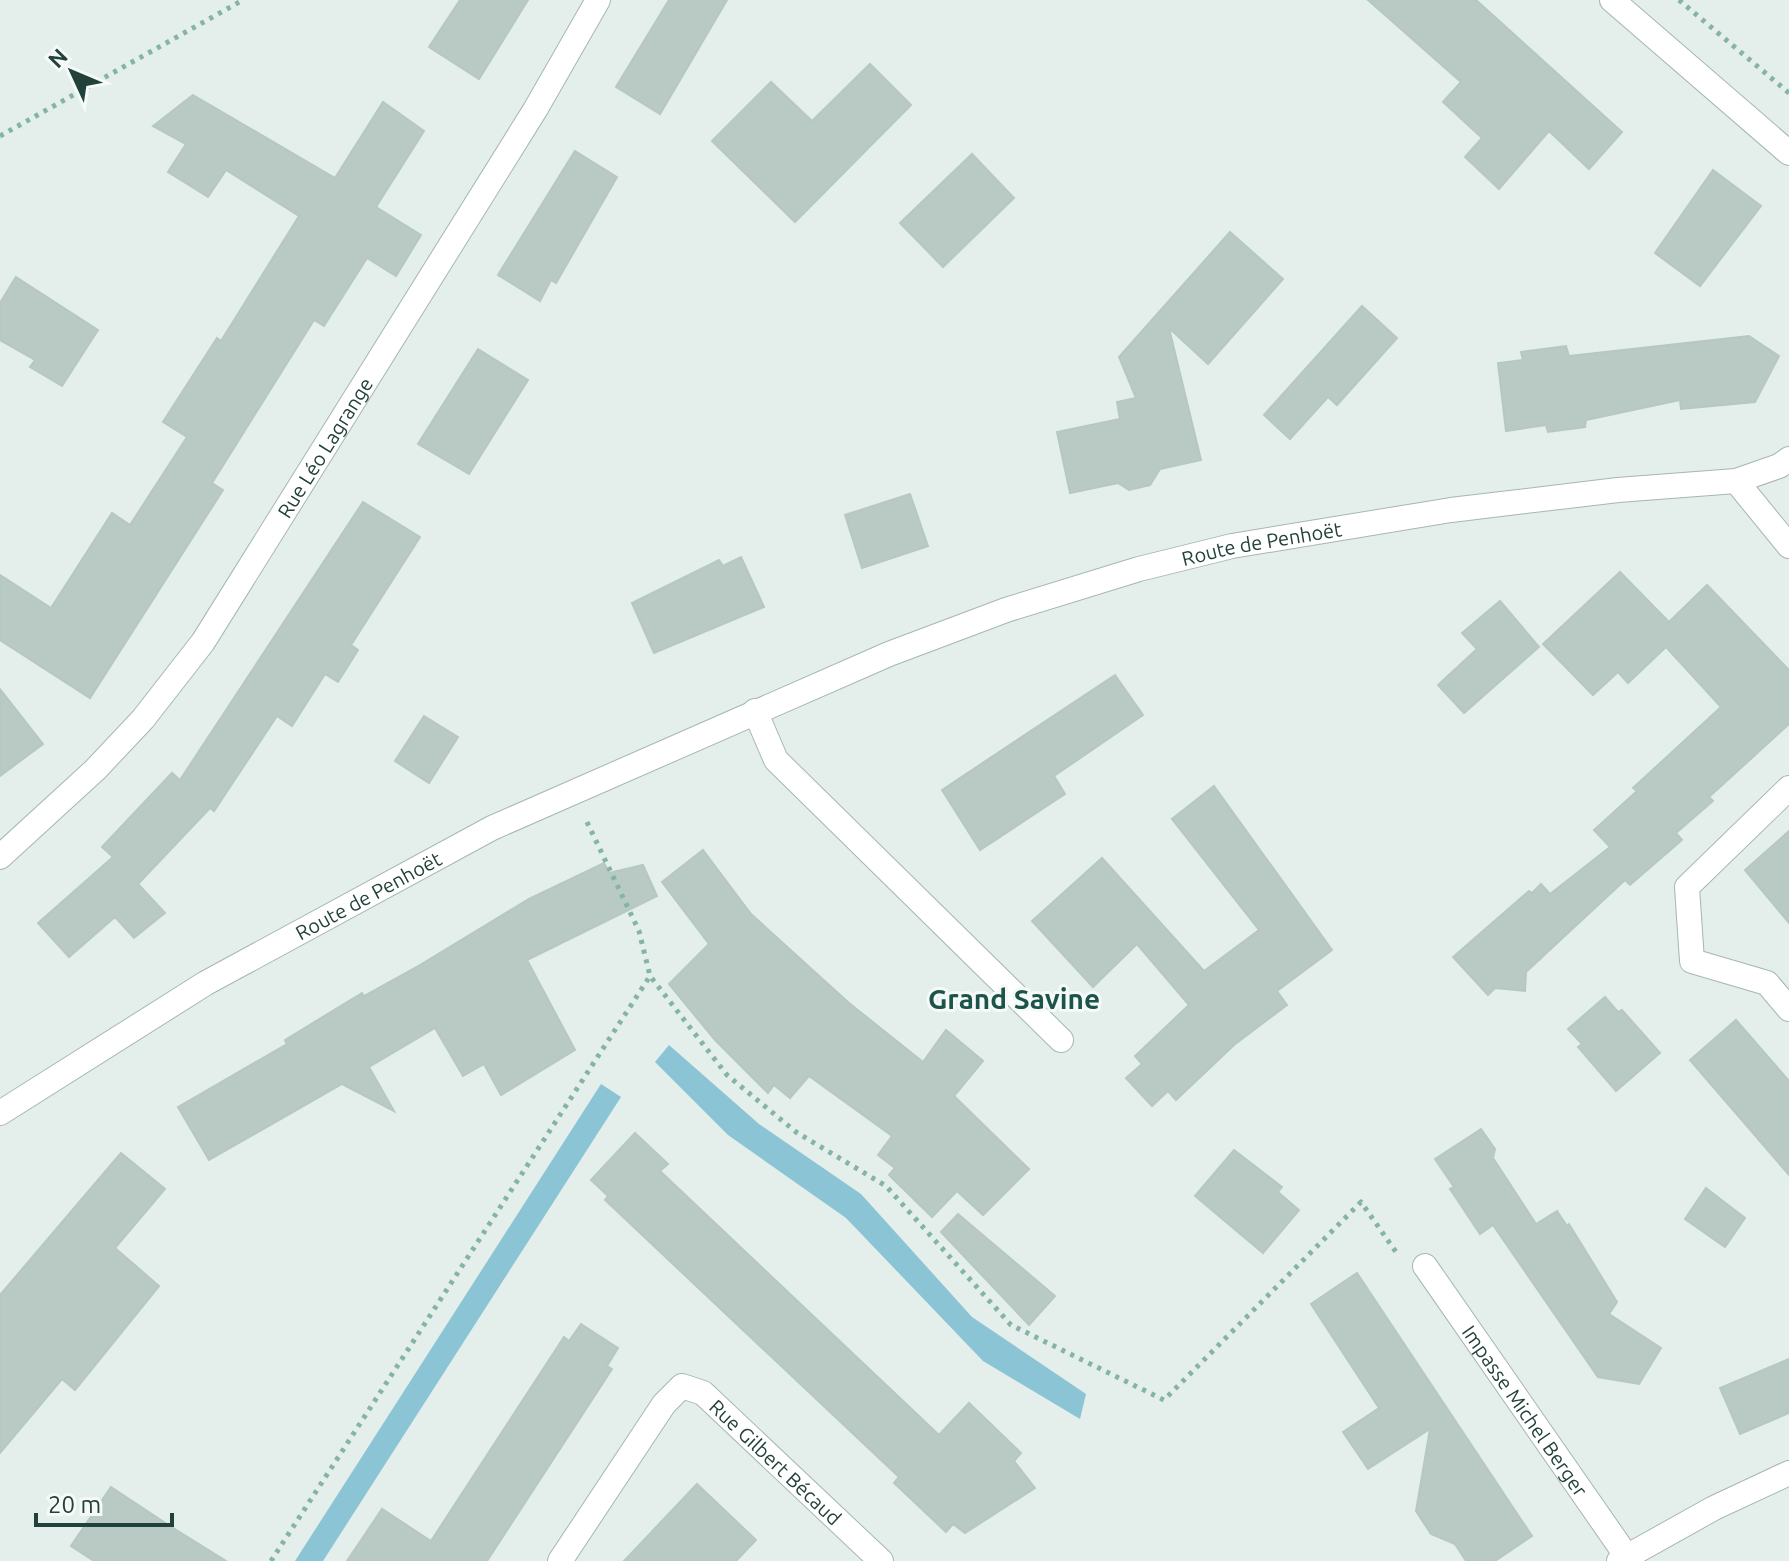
<svg xmlns="http://www.w3.org/2000/svg" width="1789" height="1561" viewBox="0 0 1789 1561" font-family="Ubuntu,sans-serif">
  <style>
    .water { fill: #8bc5d5 }
    .building { fill: #b9c9c4; stroke: #b6c8c2; stroke-width: 2 }
    .lines { fill: none; stroke-linecap: round; stroke-linejoin: round }
    .street-casing { stroke: #a6b7b2; stroke-width: 26 }
    .path { stroke: #84b3a7; stroke-width: 5; stroke-dasharray: 4 6; stroke-linecap: butt }
    .street { stroke: #fff; stroke-width: 24 }
    .labels { text-anchor: middle; dominant-baseline: central; stroke-width: 6; stroke-linejoin: round; paint-order: stroke }
    .street-label { font-size: 20px; fill: #23413b; stroke: #f5faf8 }
    .district-label { font-size: 28px; font-weight: bold; fill: #1d544a; stroke: #f5faf8 }
  </style>
  <rect width="100%" height="100%" fill="#e4eeea"/>
  <!-- water -->
  <g class="water">
    <path d="M669 1045 759 1124 861 1194 972 1317 1086 1394 1080 1419 983 1361 846 1218 728 1135 655 1062Z"/>
    <path d="M601 1084 621 1097 323 1561H295Z"/>
  </g>
  <!-- building -->
  <g class="building">
    <path d="M460 0H528L479 79 429 47Z"/>
    <path d="M669 0H727L660 114 616 87Z"/>
    <path d="M1368 0H1476L1622 132 1589 169 1549 131 1499 189 1465 157 1482 138 1443 102 1461 82Z"/>
    <path d="M870 64 911 105 795 222 712 141 771 82 812 121Z"/>
    <path d="M193 95 335 178 383 102 424 131 376 207 421 235 396 276 367 258 324 326 314 320 212 483 223 490 90 698 0 640V575L51 608 112 513 130 525 187 437 163 422 217 338 221 341 299 216 226 170 208 197 168 172 186 144 153 126Z"/>
    <path d="M575 151 617 177 556 283 551 280 540 301 498 275Z"/>
    <path d="M972 154 1014 198 943 267 900 223Z"/>
    <path d="M1713 170 1761 206 1700 286 1655 253Z"/>
    <path d="M1230 232 1283 279 1208 364 1169 328 1201 460 1160 469 1150 485 1129 490 1118 483 1070 493 1057 432 1120 419 1117 402 1136 398 1119 357Z"/>
    <path d="M16 277 98 330 62 386 30 367 35 360 0 340V303Z"/>
    <path d="M1362 306 1397 338 1337 405 1328 397 1290 439 1264 415Z"/>
    <path d="M1749 336 1779 356 1755 402 1681 409 1680 400 1586 420 1585 427 1548 432 1546 425 1506 431 1498 363 1523 360 1521 352 1566 346 1569 356Z"/>
    <path d="M478 349 528 380 469 474 418 444Z"/>
    <path d="M910 494 928 546 862 568 845 515Z"/>
    <path d="M363 502 420 537 351 645 358 650 338 682 325 674 292 726 277 716 214 811 210 808 138 884 165 913 134 938 115 917 69 957 38 923 113 857 102 847 172 773 180 780Z"/>
    <path d="M741 557 764 607 654 653 632 603 719 560 723 566Z"/>
    <path d="M1620 572 1669 622 1707 585 1789 670V724L1709 797 1713 801 1676 833 1682 840 1630 885 1625 880 1526 972 1525 991 1495 988 1488 995 1453 957 1529 891 1532 893 1541 884 1550 894 1610 847 1594 830 1637 791 1633 788 1721 707 1666 647 1628 683 1618 672 1593 695 1543 644Z"/>
    <path d="M1500 601 1539 647 1464 713 1438 685 1477 649 1462 633Z"/>
    <path d="M1115 675 1143 715 1054 776 1065 794 980 850 942 790Z"/>
    <path d="M0 689 43 744 0 776Z"/>
    <path d="M424 716 458 737 429 783 395 761Z"/>
    <path d="M1214 786 1332 950 1277 991 1287 1005 1234 1045 1176 1100 1168 1091 1152 1106 1126 1078 1142 1064 1135 1056 1189 1005 1137 944 1093 987 1032 921 1102 858 1204 971 1259 930 1172 819Z"/>
    <path d="M1789 831V923L1745 870Z"/>
    <path d="M703 850 751 914 849 1003 923 1062 946 1030 983 1061 954 1096 1029 1169 983 1215 957 1191 932 1217 889 1175 895 1168 878 1155 892 1136 809 1076 790 1098 774 1085 768 1093 715 1040 669 984 709 944 662 882Z"/>
    <path d="M604 863 609 873 643 865 657 896 527 960 575 1050 501 1095 484 1064 463 1076 435 1028 369 1067 394 1111 342 1084 209 1160 178 1107 287 1044 285 1040 362 993 364 996 420 965 529 899Z"/>
    <path d="M1605 997 1618 1012 1622 1010 1660 1053 1616 1091 1578 1047 1582 1044 1568 1029Z"/>
    <path d="M1736 1020 1789 1081V1175L1690 1060Z"/>
    <path d="M1481 1129 1495 1149 1493 1158 1536 1224 1557 1211 1567 1226 1569 1224 1617 1302 1609 1314 1661 1348 1639 1384 1598 1377 1493 1225 1480 1234 1450 1189 1454 1187 1435 1159Z"/>
    <path d="M635 1133 668 1164 660 1171 939 1435 969 1403 1021 1453 1014 1461 1035 1488 965 1533 953 1524 946 1532 894 1483 899 1477 605 1200 608 1196 591 1180Z"/>
    <path d="M1234 1150 1282 1187 1278 1192 1299 1210 1263 1253 1195 1196Z"/>
    <path d="M121 1153 165 1189 115 1248 159 1286 75 1390 62 1379 0 1453V1295Z"/>
    <path d="M1706 1188 1745 1218 1725 1247 1685 1219Z"/>
    <path d="M958 1214 1055 1296 1029 1325 941 1232Z"/>
    <path d="M1357 1273 1532 1536 1495 1561H1466L1455 1544 1431 1534 1416 1511 1430 1429 1368 1469 1343 1432 1379 1408 1311 1304Z"/>
    <path d="M581 1324 618 1348 607 1366 612 1369 487 1561H347L382 1509 431 1541 564 1337 569 1341Z"/>
    <path d="M1789 1359V1413L1740 1434 1720 1388Z"/>
    <path d="M697 1484 756 1540 736 1561H624Z"/>
    <path d="M111 1487 170 1526 226 1561H94L71 1546Z"/>
  </g>
  <g class="lines">
    <!-- street casing -->
    <g class="street-casing">
      <g id="street">
        <path d="M1612 0 1789 153"/>
        <path d="M1736 481 1789 546"/>
        <path d="M755 711 776 760 1061 1040"/>
        <path d="M1789 788 1687 887 1692 961 1767 983 1789 1009"/>
        <path id="s1" d="M0 857 95 770 143 719 203 642 535 110 598 0"/>
        <path id="s2" d="M0 1113 206 983 492 828 889 654 1006 610 1139 569 1232 546 1451 510 1618 490 1736 481 1779 466 1789 459"/>
        <path id="s3" d="M1425 1266 1630 1561"/>
        <path id="s4" d="M560 1561 664 1404 682 1386 703 1393 881 1561"/>
        <path d="M1619 1561 1714 1508 1789 1473"/>
      </g>
    </g>
    <!-- path -->
    <g class="path">
      <path d="M1679 0 1789 93"/>
      <path d="M0 136 243 0"/>
      <path d="M587 822 639 931 650 976"/>
      <path d="M271 1561 650 976 727 1075 796 1132 886 1186 1011 1325 1164 1400 1361 1202 1396 1252"/>
    </g>
    <!-- street -->
    <use href="#street" class="street"/>
  </g>
  <g class="labels">
    <!-- street labels -->
    <g class="street-label">
      <text stroke="none"><textPath href="#s1" startOffset="526">Rue Léo Lagrange</textPath></text>
      <text stroke="none"><textPath href="#s2" startOffset="1392">Route de Penhoët</textPath></text>
      <text stroke="none"><textPath href="#s2" startOffset="428">Route de Penhoët</textPath></text>
      <text stroke="none"><textPath href="#s3" startOffset="176">Impasse Michel Berger</textPath></text>
      <text stroke="none"><textPath href="#s4" startOffset="336">Rue Gilbert Bécaud</textPath></text>
    </g>
    <!-- district labels -->
    <g class="district-label">
      <text x="1014" y="998">Grand Savine</text>
    </g>
  </g>
  <!-- north arrow -->
  <g transform="translate(72 72) rotate(314)" stroke="#f5faf8" stroke-width="6" paint-order="stroke">
  <path d="M0-6L14 30L0 20L-14 30Z" fill="#23413b"/>
  <text y="-12" font-size="22" font-weight="bold" text-anchor="middle" fill="#23413b">N</text>
  </g>
  <!-- scale -->
  <path d="M36 1513v12h136v-12" fill="none" stroke="#23413b" stroke-width="4"/>
  <text x="48" y="1513" font-size="24" fill="#23413b" stroke="#f5faf8" stroke-width="6" paint-order="stroke">20 m</text>
</svg>
